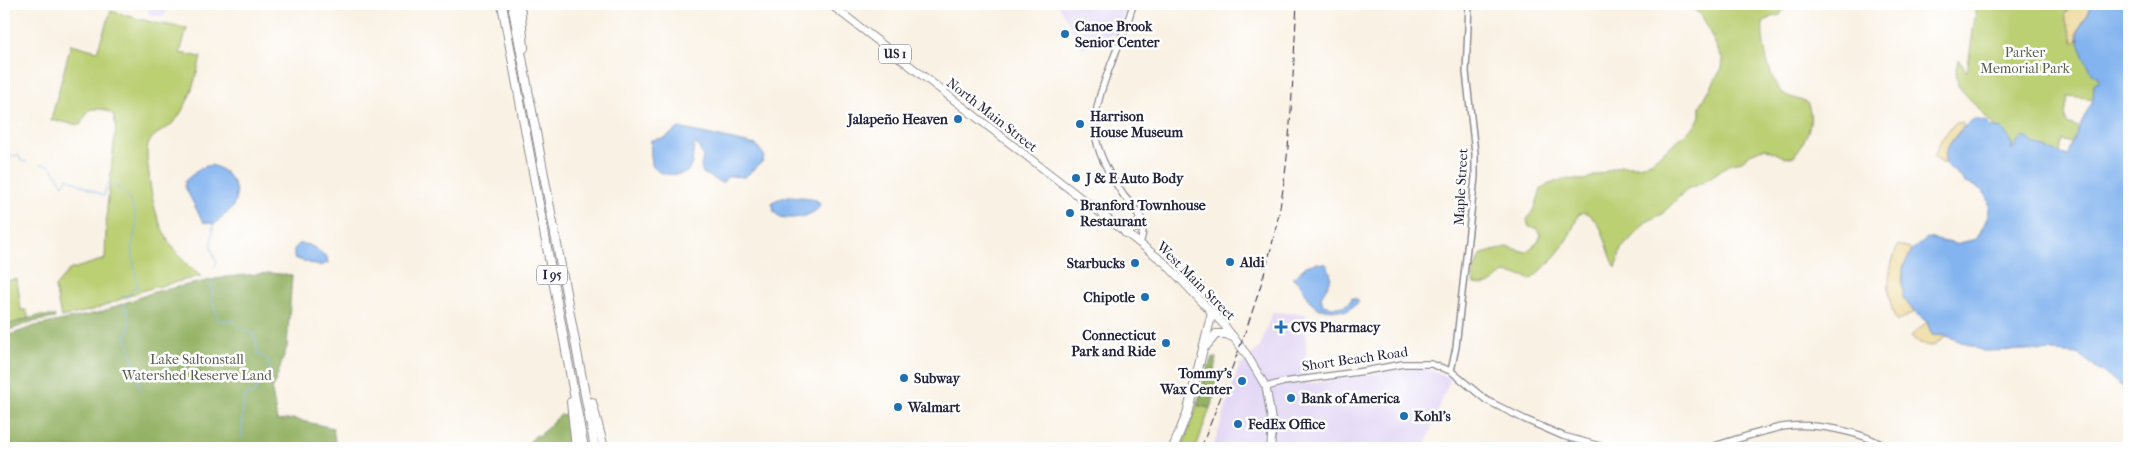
<svg xmlns="http://www.w3.org/2000/svg" width="2133" height="452" viewBox="0 0 2133 452" font-family="'IM FELL French Canon',serif">
  <style>
    .built { fill: #e0d4f4 }
    .green { fill: #bbcf73; stroke: #6e7857 }
    .forest { fill: #94b265; stroke: #5b6a50 }
    .sand { fill: #eeda9e; stroke: #887e6c }
    .water { fill: #83b4ef; stroke: #526b95 }
    .lines { fill: none; stroke-linecap: round; stroke-linejoin: round }
    .stream { stroke: #83b4ef; stroke-width: 1 }
    .tertiary-casing { stroke: #8e8a8f; stroke-width: 8 }
    .secondary-casing { stroke: #8e8a8f; stroke-width: 8 }
    .primary-casing { stroke: #8e8a8f; stroke-width: 9 }
    .motorway-casing { stroke: #8e8a8f; stroke-width: 10 }
    .tertiary { stroke: #fff; stroke-width: 5 }
    .secondary { stroke: #fff; stroke-width: 5.5 }
    .primary { stroke: #fff; stroke-width: 7 }
    .motorway { stroke: #fff; stroke-width: 8 }
    .rail { stroke: #22223b; stroke-width: 1; stroke-dasharray: 8 4; stroke-linecap: butt }
    .poi-dot { fill: #1f6fb2; stroke: #fff; stroke-width: 2 }
    .labels { text-anchor: middle; dominant-baseline: central; stroke-width: 5; stroke-linejoin: round; paint-order: stroke }
    .shield { fill: #fff; stroke: #646476; stroke-width: 1 }
    .shield-label { font-size: 12px; font-weight: bold; fill: #22223b }
    .poi-label { font-size: 14px; font-weight: bold; fill: #22223b; stroke: #fff; text-anchor: start }
    .park-label { font-size: 14px; fill: #585f4f; stroke: #fff }
    .street-label { font-size: 14px; fill: #22223b; stroke: #fff }
  </style>
  <rect width="100%" height="100%" fill="#fff"/>
  <filter id="ink" filterUnits="userSpaceOnUse"><feTurbulence type="fractalNoise" baseFrequency=".02" numOctaves="2"/><feDisplacementMap in="SourceGraphic" scale="10" xChannelSelector="R" yChannelSelector="G"/><feConvolveMatrix kernelMatrix="1 2 1 2 8 2 1 2 1" color-interpolation-filters="sRGB"/></filter>
  <filter id="wash" filterUnits="userSpaceOnUse"><feTurbulence type="fractalNoise" baseFrequency=".0096" numOctaves="4" result="noise"/><feDisplacementMap in="SourceGraphic" scale="20" xChannelSelector="R" yChannelSelector="G"/><feGaussianBlur stdDeviation="1.12" result="paint"/><feColorMatrix in="noise" values="0 0 0 0 0 0 0 0 0 0 0 0 0 0 0 0 0 1.4 0 .05"/><feComposite in="paint" operator="in"/></filter>
  <g filter="url(#wash)">
    <rect width="100%" height="100%" fill="#f9f1e3"/>
    <!-- built -->
    <g class="built">
      <path d="M150 4H168L165 17 148 14Z"/>
      <path d="M1058 4H1126L1119 32 1082 48Z"/>
      <path d="M1272 312 1306 314V384L1419 367 1451 377 1424 448H1213L1239 367 1260 347Z"/>
    </g>
    <!-- green -->
    <g class="green">
      <path d="M1687 4H1787L1780 15 1771 17 1763 23C1761 39 1769 83 1783 93 1789 98 1801 99 1808 104 1815 124 1806 139 1794 156L1786 158 1765 148 1750 154 1742 161 1732 163 1700 184 1687 189 1662 214 1646 222 1621 249 1616 268C1605 249 1606 222 1584 212L1578 215C1569 242 1552 263 1530 280L1524 276 1504 273C1490 283 1494 287 1474 284 1471 273 1476 263 1482 254L1507 247 1526 252 1538 242 1541 235 1536 228 1529 227 1527 220 1535 207 1542 187 1563 179 1584 180 1620 166H1639L1651 162 1695 126 1700 116V106L1722 68 1723 60 1702 16Z"/>
      <path d="M1977 4H2096L2100 75 2097 99 2068 96 2065 114 2067 123 2084 129 2077 145 2063 140 2059 156 2011 150 2012 146 1958 86 1956 71 1958 59 1967 72Z"/>
      <path d="M111 11 155 23 187 28 180 53 201 57C195 80 189 107 172 124 165 131 153 133 149 143 145 151 148 165 149 174 153 217 166 250 201 276L144 290 93 310 61 317 55 287 69 270 105 259 107 207 116 126 113 114 103 109H90L80 125 51 120 71 44 97 51Z"/>
      <path d="M17 279 21 310H26L29 318 4 326V281Z"/>
      <path d="M1197 405 1210 408 1196 448H1182Z"/>
    </g>
    <!-- forest -->
    <g class="forest">
      <path d="M269 273 292 275 287 347 272 391 277 421 293 419 333 428 335 442 341 448H4V337L35 326 98 313 154 292 225 277Z"/>
      <path d="M38 316H55V318L32 322 4 332V326Z"/>
      <path d="M1213 357 1216 358 1214 371 1220 379 1210 408 1197 405 1206 372Z"/>
      <path d="M566 414 570 448H523L536 435 539 436 560 415Z"/>
    </g>
    <!-- sand -->
    <g class="sand">
      <path d="M2072 4H2092L2077 33 2078 40 2074 43 2064 15Z"/>
      <path d="M1955 123H1962L1964 126C1956 134 1943 150 1946 163H1942L1934 157 1941 140Z"/>
      <path d="M1898 245 1912 250C1899 274 1898 291 1914 312L1897 322C1885 296 1887 272 1898 245Z"/>
      <path d="M1927 322 1932 335 1947 336 1932 346 1920 344 1911 336Z"/>
    </g>
    <!-- water -->
    <g class="water">
      <path d="M2092 4H2129L2128 391 2078 354 2031 350 1983 351 1947 336 1932 335 1927 322 1914 312 1903 298V267L1912 250 1927 238 1956 244 1976 239C1991 215 2000 192 1965 183 1960 174 1951 171 1946 163 1938 151 1965 125 1974 119L1988 122 1989 126 2002 129 2010 139 2009 142 2013 145 2011 150 2016 147V144L2023 137 2029 139 2034 144 2068 156C2070 143 2085 115 2092 102 2094 97 2093 89 2094 83L2098 82 2099 78 2093 74 2083 56 2077 34Z"/>
      <path d="M679 128 756 145 764 155 763 161 745 177 729 176 722 183 703 173 701 168 703 156 697 144 694 145 692 164 687 172C677 176 660 176 653 167 651 164 650 144 651 140L665 138Z"/>
      <path d="M211 165C228 169 244 190 232 208 227 214 220 218 215 224L203 222 185 187V181C192 175 201 166 211 165Z"/>
      <path d="M791 196 812 198 819 202 820 206C813 217 791 220 780 217L774 212 772 202 783 197Z"/>
      <path d="M299 244C312 243 317 250 327 257L328 263 319 266 294 258V249Z"/>
      <path d="M1316 263 1326 264C1336 279 1328 284 1321 297L1323 305C1333 308 1347 309 1352 298L1357 299 1359 302 1347 311 1320 309 1312 304 1301 285 1292 277H1295L1306 266Z"/>
    </g>
    <g class="lines">
      <!-- stream -->
      <g class="stream">
        <path d="M12 156 18 155 21 161 27 162"/>
        <path d="M41 164 51 166 63 185 67 178 104 196 107 184C125 184 136 208 136 224 136 232 132 240 132 248 133 261 136 274 138 287L133 288 131 294 121 297"/>
        <path d="M213 224C213 241 207 245 217 262L214 268"/>
        <path d="M212 282 213 304 219 321 232 320 244 330 254 333 258 354 268 360 270 374 260 380 259 387 252 394H246L243 402 242 439"/>
        <path d="M124 304 129 318 130 330 125 335C133 354 135 374 142 393"/>
      </g>
    </g>
  </g>
  <g filter="url(#ink)">
    <g class="lines">
      <!-- tertiary casing -->
      <g class="tertiary-casing">
        <path id="tertiary" d="M1451 371 1456 347 1475 177V153L1466 72 1469 4"/>
      </g>
      <!-- secondary casing -->
      <g class="secondary-casing">
        <g id="secondary">
          <path d="M1133 4C1123 45 1089 98 1096 138 1100 160 1112 178 1124 196 1131 204 1140 214 1142 225 1144 231 1142 237 1140 243"/>
          <path d="M1266 387 1284 382 1365 371 1403 364H1431L1451 371 1486 400 1524 419 1563 436 1607 448"/>
          <path d="M1708 448C1732 441 1757 432 1782 427 1811 422 1863 431 1887 448"/>
        </g>
      </g>
      <!-- primary casing -->
      <g class="primary-casing">
        <g id="primary">
          <path d="M830 4 1165 263 1224 325 1247 355 1266 387 1272 423 1271 448"/>
          <path d="M1125 233 1138 227 1140 217"/>
        </g>
      </g>
      <!-- motorway casing -->
      <g class="motorway-casing">
        <g id="motorway">
          <path d="M502 4 584 448"/>
          <path d="M512 4 595 448"/>
          <path d="M520 4 524 48"/>
          <path d="M1206 346 1216 334H1226L1233 337"/>
          <path d="M571 402 576 448"/>
          <path d="M592 402 604 448"/>
          <path d="M1173 448 1187 414 1212 312"/>
        </g>
      </g>
      <!-- tertiary -->
      <use href="#tertiary" class="tertiary"/>
      <!-- secondary -->
      <use href="#secondary" class="secondary"/>
      <!-- primary -->
      <use href="#primary" class="primary"/>
      <!-- motorway -->
      <use href="#motorway" class="motorway"/>
      <!-- rail -->
      <path class="rail" d="M1201 448C1233 364 1270 279 1283 189 1292 128 1293 65 1297 4"/>
    </g>
  </g>
  <!-- markers -->
  <g class="poi-dot">
    <circle cx="1065" cy="34" r="5"/>
    <circle cx="958" cy="119" r="5"/>
    <circle cx="1080" cy="124" r="5"/>
    <circle cx="1076" cy="178" r="5"/>
    <circle cx="1070" cy="213" r="5"/>
    <circle cx="1230" cy="262" r="5"/>
    <circle cx="1135" cy="263" r="5"/>
    <circle cx="1145" cy="297" r="5"/>
    <path d="M1278.5 319.5h5v5h5v5h-5v5h-5v-5h-5v-5h5z"/>
    <circle cx="1166" cy="343" r="5"/>
    <circle cx="904" cy="378" r="5"/>
    <circle cx="1242" cy="381" r="5"/>
    <circle cx="1291" cy="398" r="5"/>
    <circle cx="898" cy="407" r="5"/>
    <circle cx="1404" cy="416" r="5"/>
    <circle cx="1238" cy="424" r="5"/>
  </g>
  <g class="labels">
    <!-- shield labels -->
    <g class="shield">
      <rect x="879" y="44.5" width="32" height="19" rx="4"/>
      <rect x="537" y="265.5" width="30" height="19" rx="4"/>
    </g>
    <g class="shield-label">
      <text x="895" y="54">US 1</text>
      <text x="552" y="275">I 95</text>
    </g>
    <!-- poi labels -->
    <g class="poi-label">
      <text x="1075" y="26">Canoe Brook<tspan x="1075" dy="16">Senior Center</tspan></text>
      <text x="1090" y="116">Harrison<tspan x="1090" dy="16">House Museum</tspan></text>
      <text x="948" y="119" text-anchor="end">Jalapeño Heaven</text>
      <text x="1086" y="178">J &amp; E Auto Body</text>
      <text x="1080" y="205">Branford Townhouse<tspan x="1080" dy="16">Restaurant</tspan></text>
      <text x="1240" y="262">Aldi</text>
      <text x="1125" y="263" text-anchor="end">Starbucks</text>
      <text x="1135" y="297" text-anchor="end">Chipotle</text>
      <text x="1291" y="327">CVS Pharmacy</text>
      <text x="1156" y="335" text-anchor="end">Connecticut<tspan x="1156" dy="16">Park and Ride</tspan></text>
      <text x="1232" y="373" text-anchor="end">Tommy's<tspan x="1232" dy="16">Wax Center</tspan></text>
      <text x="914" y="378">Subway</text>
      <text x="1301" y="398">Bank of America</text>
      <text x="908" y="407">Walmart</text>
      <text x="1414" y="416">Kohl's</text>
      <text x="1248" y="424">FedEx Office</text>
    </g>
    <!-- park labels -->
    <g class="park-label">
      <text x="2025" y="52">Parker<tspan x="2025" dy="16">Memorial Park</tspan></text>
      <text x="197" y="359">Lake Saltonstall<tspan x="197" dy="16">Watershed Reserve Land</tspan></text>
    </g>
    <!-- street labels -->
    <g class="street-label">
      <text transform="translate(992 115) rotate(38)">North Main Street</text>
      <text transform="translate(1461 187) rotate(-87)">Maple Street</text>
      <text transform="translate(1196 281) rotate(45)">West Main Street</text>
      <text transform="translate(1355 359) rotate(-8)">Short Beach Road</text>
    </g>
  </g>
  <!-- margin -->
  <rect width="2133" height="452" fill="none" stroke="#fff" stroke-width="20"/>
</svg>
